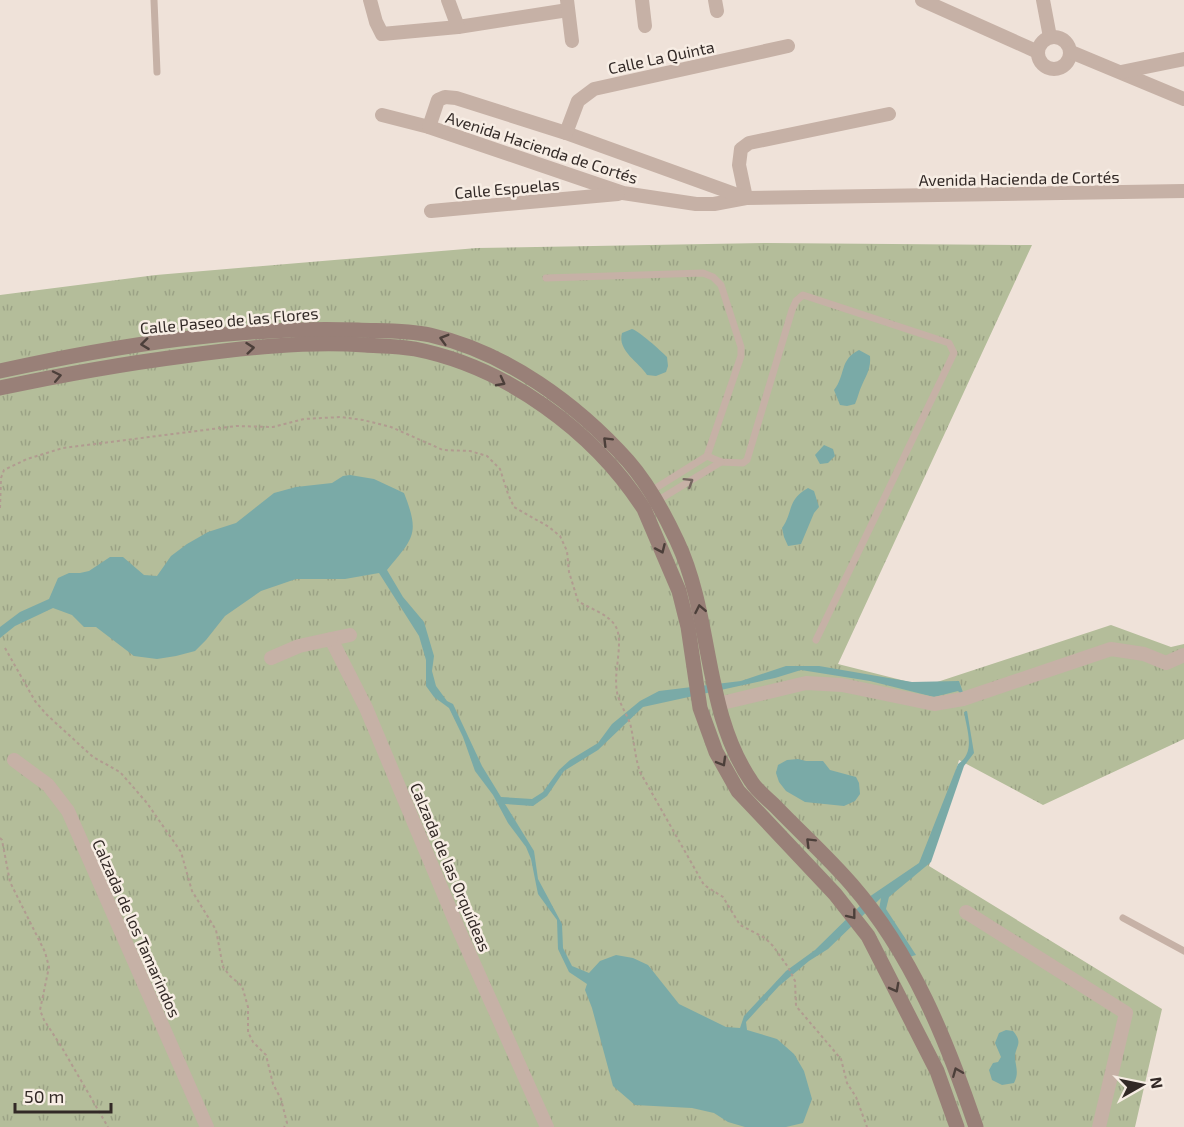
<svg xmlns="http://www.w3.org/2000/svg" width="1184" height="1127" viewBox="0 0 1184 1127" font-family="'Exo 2',sans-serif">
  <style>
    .grass { fill: url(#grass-tufts) }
    .water { fill: #7aaaa7 }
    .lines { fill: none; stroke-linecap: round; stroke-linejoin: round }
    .path { stroke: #b19b90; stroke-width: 2; stroke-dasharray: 3 3; stroke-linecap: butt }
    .lane { stroke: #c6b1a6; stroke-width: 7 }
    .street { stroke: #c6b1a6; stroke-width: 14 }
    .secondary { stroke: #998078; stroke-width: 15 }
    .oneway { stroke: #4c3f3a }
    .oneway2 { stroke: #756660 }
    .labels { text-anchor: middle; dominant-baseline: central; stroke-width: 5; stroke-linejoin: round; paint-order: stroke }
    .street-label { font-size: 16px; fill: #322926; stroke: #f7ede4 }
  </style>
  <defs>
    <pattern id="grass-tufts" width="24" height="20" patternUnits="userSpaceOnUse" patternTransform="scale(1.5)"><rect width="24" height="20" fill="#b4bd9a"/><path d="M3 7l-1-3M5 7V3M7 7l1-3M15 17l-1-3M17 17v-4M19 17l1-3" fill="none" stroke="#9ba285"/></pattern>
  </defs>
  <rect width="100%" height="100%" fill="#efe2d9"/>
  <!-- grass -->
  <path class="grass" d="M767 243 1032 245 838 664 925 686 1111 625 1171 647 1184 644V739L1043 805 959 760 929 866 1162 1009 1135 1127H0V295L156 275 477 248Z"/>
  <!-- water -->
  <g class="water">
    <path d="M632 329C639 331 660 350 667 357L668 366 666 372 656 376 647 375C639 362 617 351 622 333Z"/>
    <path d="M859 350 870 356C871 368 867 374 862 385 859 391 858 397 855 404L847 406 840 405 834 390C846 375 839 360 859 350Z"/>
    <path d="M824 445 833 449 835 456 828 463 820 464 815 455Z"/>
    <path d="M350 475 374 479 404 493C420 534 414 537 387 570L403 597 424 622 434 656 432 671 436 686 447 701 453 704 482 766 501 797 532 799 543 792 559 770 570 760 598 743 612 724 640 701 659 691 741 681 786 666H819L912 682 959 681 965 698 958 691 934 697 870 681 801 670 775 678 643 707 598 750 564 771 547 796 533 806 505 804 534 851 538 879 562 924 563 948 572 966 589 973 600 961 616 955 633 958 648 965 679 1004 726 1027 740 1028 744 1016 786 971 815 950 869 897 919 863 958 764C976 752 967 731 964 712L967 711 974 753 964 766 931 862 889 897 886 909 916 955 909 957 879 909 881 898 828 949 809 961 779 986 746 1022 747 1030 777 1039 794 1054 804 1071 812 1099 803 1123 786 1127H745L728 1122 714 1113 692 1108 635 1105 613 1086 592 1008 585 990 587 984 569 972 558 949 557 920 538 894 531 859 526 847 508 823 493 795 475 771 463 737 449 708 434 697 426 686V660L419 636 379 573 345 579H296L261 591 225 616 206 640 195 651 176 656 157 659 134 656 96 627H84L72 615 53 608 15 626 0 638V627L20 612 49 599 58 578 69 573H80L89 571 110 557H123L144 575 157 576 171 556 187 544 208 532 236 523 274 493 296 487 332 483 343 476Z"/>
    <path d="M808 488 814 491 819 507 814 513 801 544 788 546 784 537 782 528C794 511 786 501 808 488Z"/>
    <path d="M798 759 806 761H823L830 770 856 777 859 783 860 794 855 801 844 806 805 802 786 791 779 782 776 773 778 765 787 760Z"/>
    <path d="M1006 1030 1013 1031C1024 1044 1015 1045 1015 1058 1016 1068 1019 1073 1014 1083L1002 1085 992 1080 989 1070 993 1063 998 1062 1001 1057 995 1043 999 1033Z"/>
  </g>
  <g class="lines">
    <!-- path -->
    <g class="path">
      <path d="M0 508 1 478 4 470 27 459 63 448 236 426 273 427 304 419 341 417 363 420 391 427 443 450 470 451 487 456 500 469 508 494 514 507 549 527 560 536 567 551 569 572 578 601C590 609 609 614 616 627 624 643 613 672 617 692 619 704 628 715 631 727 634 742 635 757 640 772L704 885 723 897 740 925 765 938 773 946 788 967 795 981 796 1006 841 1059 847 1083 856 1097 867 1127"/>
      <path d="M5 648 35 701 46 714 93 757 120 772 147 803 181 852 192 891 216 930 223 967 230 976 242 986 248 1007V1032L253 1042 266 1055 273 1084 281 1099 287 1123 284 1127"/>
      <path d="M0 838 2 840 10 882 45 952 49 967 40 1010 44 1020 61 1046 108 1127"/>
    </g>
    <!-- lane -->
    <g class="lane">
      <path d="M154 0 157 72"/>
      <path d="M546 278 703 273 713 277 721 285 741 347V356L707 456"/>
      <path d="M707 456 721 462 743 463 747 460 792 310 796 301 803 295 949 343 954 353 816 640"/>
      <path d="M651 491 707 456"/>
      <path d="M657 501 721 462"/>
      <path d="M1123 918 1184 951"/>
    </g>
    <!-- street -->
    <g class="street">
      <path d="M370 0 376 22 382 34 458 27 568 10"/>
      <path d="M448 0 458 27"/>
      <path d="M567 0 572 41"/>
      <path d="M642 0 645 26"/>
      <path d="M715 0 717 11"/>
      <path d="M922 0 1038 52"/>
      <path d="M1043 0 1050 37"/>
      <circle cx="1054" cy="53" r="16"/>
      <path d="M1071 52 1184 99"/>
      <path d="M1121 72 1184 59"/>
      <path d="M382 115 429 127 623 193 696 204H714L746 198 739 165 741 149 749 143 889 114"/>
      <path d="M429 127 438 100 445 97 456 98 566 133 746 198 1184 191"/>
      <path d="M566 133 578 101 594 89 788 46"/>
      <path d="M431 211 618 194"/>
      <path d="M350 635 331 639 366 708 458 928 547 1127"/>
      <path d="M271 658 299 646 331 639"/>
      <path d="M718 704 806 683 842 685 934 704 963 699 1111 649 1144 654 1166 663 1184 655"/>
      <path d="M14 760 48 785 68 811 207 1127"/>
      <path d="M966 912 1126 1013 1099 1127"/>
    </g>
    <!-- secondary -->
    <g class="secondary">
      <path d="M0 371C118 345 237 326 358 330 381 331 407 330 430 335 506 352 577 404 628 461 649 485 664 513 677 541 713 617 703 710 751 781 757 791 768 799 776 807 801 833 828 857 852 885 912 954 947 1041 976 1127"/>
      <path d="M0 388C61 375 122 364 184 356 244 348 304 341 365 345 381 346 399 346 415 349 506 367 594 431 644 509L679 591 688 627 700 708 716 752 738 791 835 894 868 936 937 1071 957 1127"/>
    </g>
  </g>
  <!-- one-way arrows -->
  <defs><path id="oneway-chevron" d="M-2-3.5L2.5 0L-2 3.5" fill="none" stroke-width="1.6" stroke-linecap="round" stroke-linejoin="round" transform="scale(1.5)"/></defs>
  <g class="oneway">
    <use href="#oneway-chevron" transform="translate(444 339) rotate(-164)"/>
    <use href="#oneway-chevron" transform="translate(145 344) rotate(173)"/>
    <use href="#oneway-chevron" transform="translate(250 348) rotate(-6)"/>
    <use href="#oneway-chevron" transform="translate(57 376) rotate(-12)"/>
    <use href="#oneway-chevron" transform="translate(501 382) rotate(28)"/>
    <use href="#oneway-chevron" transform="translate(607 441) rotate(-135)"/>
    <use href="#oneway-chevron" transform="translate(661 549) rotate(66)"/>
    <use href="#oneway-chevron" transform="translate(700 609) rotate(-101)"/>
    <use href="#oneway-chevron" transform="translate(722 762) rotate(60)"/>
    <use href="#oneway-chevron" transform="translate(810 842) rotate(-135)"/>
    <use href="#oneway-chevron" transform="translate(852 915) rotate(52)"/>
    <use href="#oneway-chevron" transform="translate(895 988) rotate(62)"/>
    <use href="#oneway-chevron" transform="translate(957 1072) rotate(-112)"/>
  </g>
  <use class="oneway2" href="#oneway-chevron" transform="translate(689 482) rotate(-32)"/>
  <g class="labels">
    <!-- street labels -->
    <g class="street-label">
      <text transform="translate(661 57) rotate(-12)">Calle La Quinta</text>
      <text transform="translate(542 147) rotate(18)">Avenida Hacienda de Cortés</text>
      <text transform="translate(1019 178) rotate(-1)">Avenida Hacienda de Cortés</text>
      <text transform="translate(507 188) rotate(-5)">Calle Espuelas</text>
      <text transform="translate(229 320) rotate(-5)">Calle Paseo de las Flores</text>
      <text transform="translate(451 867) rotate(67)">Calzada de las Orquídeas</text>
      <text transform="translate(137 928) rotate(66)">Calzada de los Tamarindos</text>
    </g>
  </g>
  <!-- north arrow -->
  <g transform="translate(1142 1085) rotate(81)" stroke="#f7ede4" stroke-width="4.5" paint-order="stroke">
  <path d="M0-4.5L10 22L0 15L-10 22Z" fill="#322926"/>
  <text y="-9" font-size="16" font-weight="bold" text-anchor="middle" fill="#322926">N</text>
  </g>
  <!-- scale -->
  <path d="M15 1103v9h96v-9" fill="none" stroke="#322926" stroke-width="3"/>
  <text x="24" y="1103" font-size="18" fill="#322926" stroke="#f7ede4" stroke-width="4.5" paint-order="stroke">50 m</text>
</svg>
